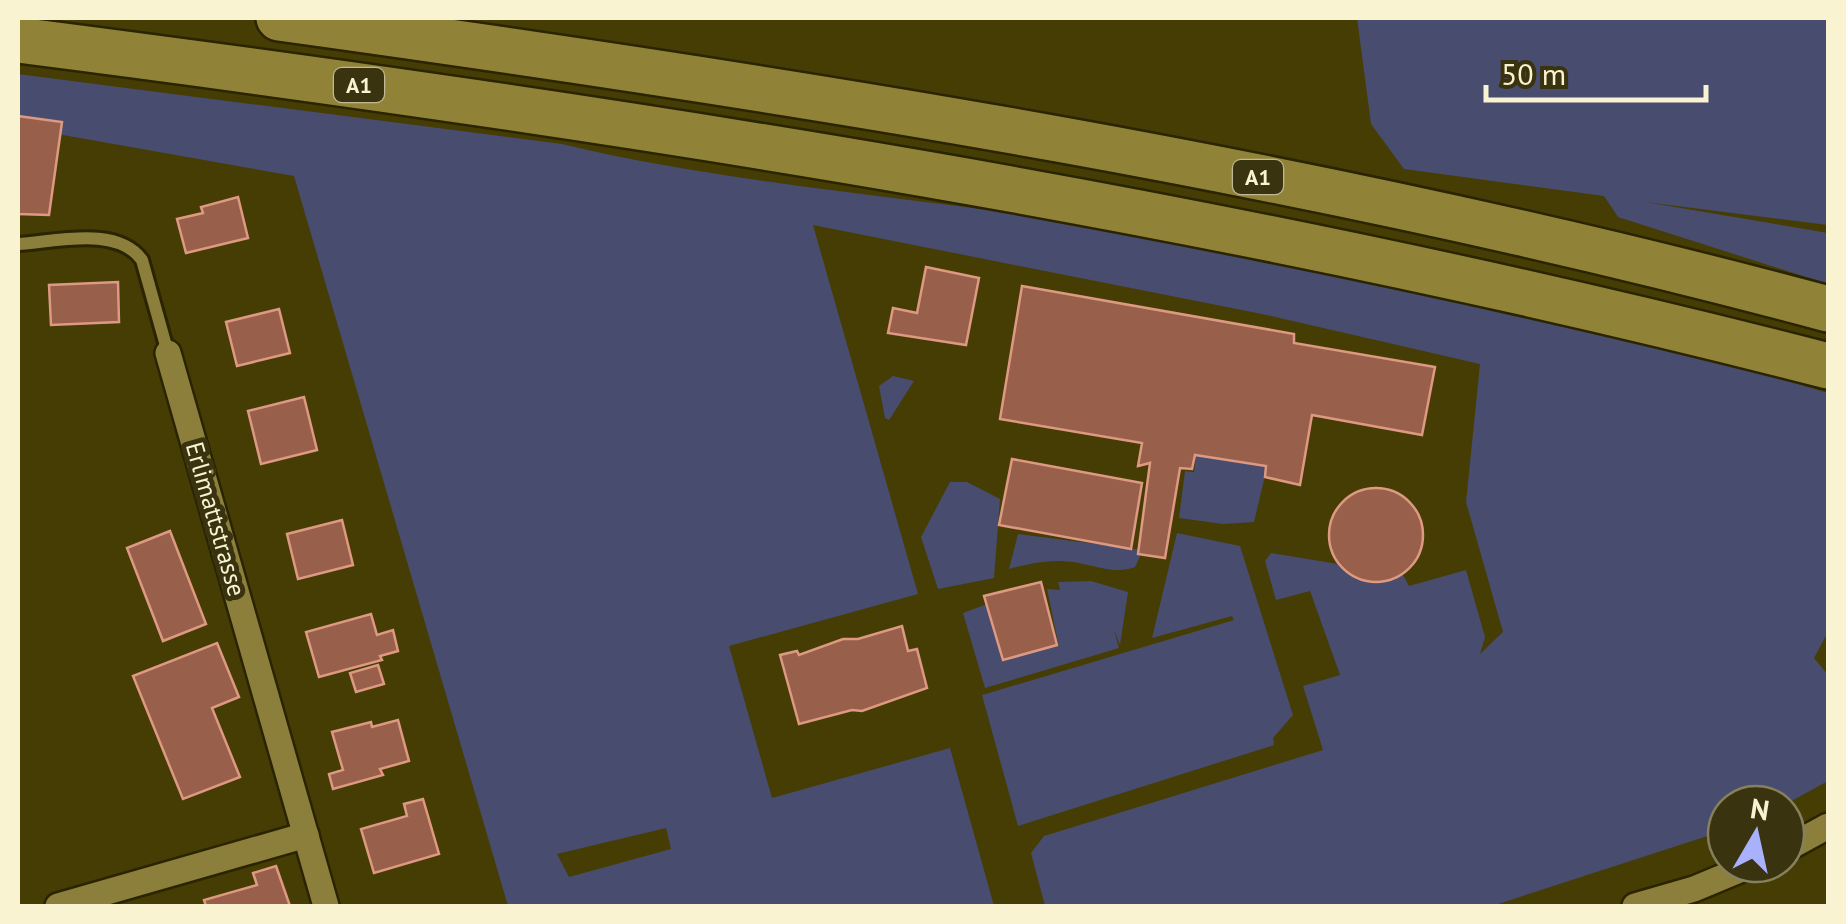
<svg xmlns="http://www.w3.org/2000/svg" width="1846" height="924" viewBox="0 0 1846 924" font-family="'PT Sans',sans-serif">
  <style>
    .green { fill: #484c6e; fill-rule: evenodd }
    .building { fill: #985f4b; stroke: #de9982; stroke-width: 2.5 }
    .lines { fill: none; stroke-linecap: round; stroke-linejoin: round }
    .lane-casing { stroke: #2a2400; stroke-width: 18 }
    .street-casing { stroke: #2a2400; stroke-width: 30 }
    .highway-casing { stroke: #2a2400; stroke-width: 50 }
    .lane { stroke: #8c7f3c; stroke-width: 12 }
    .street { stroke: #8c7f3c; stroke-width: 25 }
    .highway { stroke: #908338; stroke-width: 45 }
    .labels { text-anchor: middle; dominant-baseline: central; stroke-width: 10; stroke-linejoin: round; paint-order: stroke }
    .shield { fill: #39330f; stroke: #bfb997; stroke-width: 2.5 }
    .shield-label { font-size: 22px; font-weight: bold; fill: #f9f3d1 }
    .street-label { font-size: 25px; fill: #f9f3d1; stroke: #39330f }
  </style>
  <rect width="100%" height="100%" fill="#463d04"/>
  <!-- green -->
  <g class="green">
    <path d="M1357 18H1828V225L1645 202 1828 233V284L1618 217 1604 196 1404 169 1371 124Z"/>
    <path d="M18 74 562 144C691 175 826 189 958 206 1013 214 1068 217 1123 227 1358 269 1600 325 1828 393V632L1814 658 1828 675V781L1786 804H1726V830L1492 906H1045L1031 853 1044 836 1323 750 1303 686 1340 675 1310 591 1276 600 1265 561 1271 553 1338 564 1355 579 1377 583 1403 575 1409 586 1466 570 1485 637 1480 654 1503 632 1466 502 1480 364 1262 314 813 225 918 594 729 646 772 798 950 748 994 906H508L294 176 18 127ZM666 828 671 849 569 877 557 854Z"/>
    <path d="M893 376 914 381 889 420 885 418 879 386Z"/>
    <path d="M1196 456 1267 467 1254 522 1223 524 1179 518 1185 471 1194 472Z"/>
    <path d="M950 482H967L1000 499 994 578 938 589 921 537Z"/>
    <path d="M1177 533 1240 546 1293 715 1273 738 1274 745 1018 826 982 695 1234 620 1232 616 1152 638Z"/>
    <path d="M1018 534 1143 550 1135 567C1114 575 1094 565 1073 562 1051 559 1030 563 1009 569Z"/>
    <path d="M1091 581 1128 592 1120 645 1114 630 1119 648 985 688 963 613 987 604 1004 660 1057 645 1059 647 1047 589 1060 590 1058 582Z"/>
  </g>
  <!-- building -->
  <g class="building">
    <path d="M18 116 62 122 49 215 18 214Z"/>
    <path d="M238 197 248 238 186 253 177 219 203 213 201 207Z"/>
    <path d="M926 267 979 278 966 345 888 333 893 308 917 313Z"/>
    <path d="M118 282 119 322 51 325 49 285Z"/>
    <path d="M1022 286 1294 334V343L1435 367 1422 435 1312 415 1300 485 1265 477 1266 466 1195 455 1192 469 1180 468 1165 558 1138 554 1150 463 1138 466 1142 443 1000 419Z"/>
    <path d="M279 309 290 353 237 366 226 322Z"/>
    <path d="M304 397 317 450 261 464 248 411Z"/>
    <path d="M1012 459 1142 483 1131 549 999 525Z"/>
    <circle cx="1376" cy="535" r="47"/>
    <path d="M342 520 353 565 298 579 287 534Z"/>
    <path d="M170 531 206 624 163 641 127 548Z"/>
    <path d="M1041 582 1057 645 1003 660 984 596Z"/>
    <path d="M371 614 377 635 393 630 398 651 380 656 382 660 319 677 306 632Z"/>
    <path d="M902 626 908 651 917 649 927 688 862 711 852 710 799 724 780 655 797 651 799 655 843 639H858Z"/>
    <path d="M217 643 239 697 212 708 240 777 183 799 133 676Z"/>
    <path d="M378 665 384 684 356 692 350 673Z"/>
    <path d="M398 720 409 761 380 769 383 775 333 789 329 774 343 770 332 732 371 722 372 727Z"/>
    <path d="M423 799 439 854 374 873 361 829 407 816 404 804Z"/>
    <path d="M276 866 290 906H206L204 900 257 885 253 873Z"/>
  </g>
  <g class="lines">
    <!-- lane casing -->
    <g class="lane-casing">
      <path id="lane" d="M18 244C55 242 117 225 142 260L168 353"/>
    </g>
    <!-- street casing -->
    <g class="street-casing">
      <g id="street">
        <path d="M168 353 326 906"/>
        <path d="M1786 849 1828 826"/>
        <path d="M58 906 306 835"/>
        <path d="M1635 906 1694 889 1754 864"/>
      </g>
    </g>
    <!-- highway casing -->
    <g class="highway-casing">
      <g id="highway">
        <path d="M279 18C800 90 1320 172 1828 309"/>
        <path d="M18 40C627 118 1233 212 1828 366"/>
      </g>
    </g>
    <!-- lane -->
    <use href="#lane" class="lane"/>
    <!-- street -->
    <use href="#street" class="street"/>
    <!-- highway -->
    <use href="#highway" class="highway"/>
  </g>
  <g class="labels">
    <!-- shield labels -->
    <g class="shield">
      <rect x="334" y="68" width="50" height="34" rx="8"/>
      <rect x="1233" y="160" width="50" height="34" rx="8"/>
    </g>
    <g class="shield-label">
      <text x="359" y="85">A1</text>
      <text x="1258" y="177">A1</text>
    </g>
    <!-- street labels -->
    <g class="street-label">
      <text transform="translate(216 519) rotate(74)">Erlimattstrasse</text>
    </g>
  </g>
  <!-- border -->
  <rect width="1846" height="924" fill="none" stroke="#f9f3d1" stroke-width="40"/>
  <!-- north arrow -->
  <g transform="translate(1756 834) rotate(9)"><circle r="48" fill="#39330f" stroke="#86805d" stroke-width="2.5"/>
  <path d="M0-8L18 38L0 25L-18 38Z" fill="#a9b0fc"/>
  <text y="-15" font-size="28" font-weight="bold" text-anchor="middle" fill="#f9f3d1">N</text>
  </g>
  <!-- scale -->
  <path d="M1486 85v15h220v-15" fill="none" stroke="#f9f3d1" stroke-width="5"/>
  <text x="1501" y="85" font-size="30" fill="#f9f3d1" stroke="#39330f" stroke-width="8" paint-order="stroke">50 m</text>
</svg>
